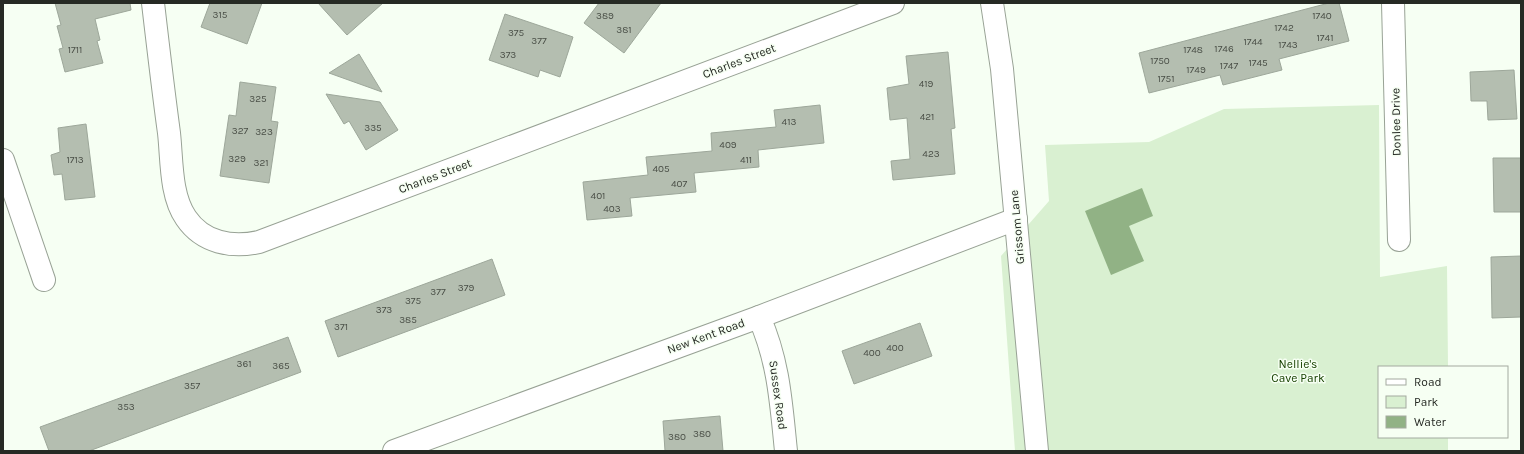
<svg xmlns="http://www.w3.org/2000/svg" width="1524" height="454" viewBox="0 0 1524 454" font-family="Karla,sans-serif">
  <style>
    .green { fill: #d9f0d1 }
    .water { fill: #91b285 }
    .building { fill: #b4beb0; stroke: #9da79a }
    .lines { fill: none; stroke-linecap: round; stroke-linejoin: round }
    .street-casing { stroke: #98a295; stroke-width: 24 }
    .street { stroke: #fff; stroke-width: 22 }
    .labels { text-anchor: middle; dominant-baseline: central; stroke-width: 3; stroke-linejoin: round; paint-order: stroke }
    .number-label { font-size: 10px; fill: #4a4f47 }
    .street-label { font-size: 12px; fill: #262a24; stroke: #f6fff3 }
    .park-label { font-size: 12px; fill: #174100; stroke: #f6fff3 }
  </style>
  <rect width="100%" height="100%" fill="#f6fff3"/>
  <!-- green -->
  <path class="green" d="M1379 105 1380 277 1447 266 1448 367H1379V437H1448V451H1015L1001 256 1049 201 1045 145 1149 142 1224 109Z"/>
  <!-- water -->
  <path class="water" d="M1142 188 1153 216 1129 226 1144 261 1111 275 1085 211Z"/>
  <!-- building -->
  <g class="building">
    <path d="M55 3H130L131 10 95 19 100 40 97 41 103 63 65 72 59 49 63 48 57 26 61 25Z"/>
    <path d="M210 3H262L247 44 201 27Z"/>
    <path d="M318 3H383L347 35Z"/>
    <path d="M599 3H661L624 53 584 23Z"/>
    <path d="M1329 3H1339L1349 41 1279 59 1282 70 1223 85 1220 75 1149 93 1139 53Z"/>
    <path d="M505 14 573 37 560 77 540 70 538 77 489 60Z"/>
    <path d="M948 52 955 128 951 129 955 174 893 180 891 161 910 159 907 118 890 120 887 88 909 84 906 56Z"/>
    <path d="M359 54 382 92 329 73Z"/>
    <path d="M1514 70 1517 119 1488 120 1487 101H1471L1470 72Z"/>
    <path d="M240 82 276 87 271 121 278 122 269 183 220 176 229 115 236 116Z"/>
    <path d="M326 94 380 102 398 130 366 150 349 121 344 124Z"/>
    <path d="M820 105 824 143 758 150 759 167 694 173 696 192 630 198 632 216 587 220 583 182 648 175 646 157 712 151 711 133 776 127 774 110Z"/>
    <path d="M86 124 95 197 65 200 62 174 54 175 51 155 60 152 58 128Z"/>
    <path d="M1493 158H1521V212H1494Z"/>
    <path d="M1521 256V317L1492 318 1491 257Z"/>
    <path d="M492 259 505 295 338 357 325 321Z"/>
    <path d="M920 323 932 356 854 384 842 351Z"/>
    <path d="M288 337 301 372 89 451H49L40 427Z"/>
    <path d="M720 416 723 451H665L663 421Z"/>
  </g>
  <g class="lines">
    <!-- street casing -->
    <g class="street-casing">
      <g id="street">
        <path d="M153 3C158 46 163 89 169 133 172 159 170 195 186 218 203 243 232 248 259 242L893 3"/>
        <path d="M992 3 1002 69 1037 451"/>
        <path d="M1393 3 1399 240"/>
        <path d="M3 160 44 280"/>
        <path d="M759 317C779 362 781 403 786 451"/>
        <path d="M394 451 759 317 1016 219"/>
      </g>
    </g>
    <!-- street -->
    <use href="#street" class="street"/>
  </g>
  <g class="labels">
    <!-- number labels -->
    <g class="number-label">
      <text x="220" y="15">315</text>
      <text x="605" y="16">389</text>
      <text x="1322" y="16">1740</text>
      <text x="1284" y="28">1742</text>
      <text x="624" y="30">381</text>
      <text x="516" y="33">375</text>
      <text x="1325" y="38">1741</text>
      <text x="539" y="41">377</text>
      <text x="1253" y="42">1744</text>
      <text x="1288" y="45">1743</text>
      <text x="1224" y="49">1746</text>
      <text x="75" y="50">1711</text>
      <text x="1193" y="50">1748</text>
      <text x="508" y="55">373</text>
      <text x="1160" y="61">1750</text>
      <text x="1258" y="63">1745</text>
      <text x="1229" y="66">1747</text>
      <text x="1196" y="70">1749</text>
      <text x="1166" y="79">1751</text>
      <text x="926" y="84">419</text>
      <text x="258" y="99">325</text>
      <text x="927" y="117">421</text>
      <text x="789" y="122">413</text>
      <text x="373" y="128">335</text>
      <text x="240" y="131">327</text>
      <text x="264" y="132">323</text>
      <text x="728" y="145">409</text>
      <text x="931" y="154">423</text>
      <text x="237" y="159">329</text>
      <text x="75" y="160">1713</text>
      <text x="746" y="160">411</text>
      <text x="261" y="163">321</text>
      <text x="661" y="169">405</text>
      <text x="679" y="184">407</text>
      <text x="598" y="196">401</text>
      <text x="612" y="209">403</text>
      <text x="466" y="288">379</text>
      <text x="438" y="292">377</text>
      <text x="413" y="301">375</text>
      <text x="384" y="310">373</text>
      <text x="408" y="320">385</text>
      <text x="341" y="327">371</text>
      <text x="895" y="348">400</text>
      <text x="872" y="353">400</text>
      <text x="244" y="364">361</text>
      <text x="281" y="366">365</text>
      <text x="192" y="386">357</text>
      <text x="126" y="407">353</text>
      <text x="702" y="434">380</text>
      <text x="677" y="437">380</text>
    </g>
    <!-- street labels -->
    <g class="street-label">
      <text transform="translate(739 61) rotate(-21)">Charles Street</text>
      <text transform="translate(1396 122) rotate(-91)">Donlee Drive</text>
      <text transform="translate(435 176) rotate(-21)">Charles Street</text>
      <text transform="translate(1017 227) rotate(-95)">Grissom Lane</text>
      <text transform="translate(706 336) rotate(-20)">New Kent Road</text>
      <text transform="translate(778 395) rotate(82)">Sussex Road</text>
    </g>
    <!-- park labels -->
    <g class="park-label">
      <text x="1298" y="364">Nellie's<tspan x="1298" dy="14">Cave Park</tspan></text>
    </g>
  </g>
  <!-- border -->
  <rect width="1524" height="454" fill="none" stroke="#262a24" stroke-width="8"/>
  <!-- legend -->
  <rect x="1378" y="366" width="130" height="72" fill="#f6fff3" stroke="#a3aaa0"/>
  <rect x="1386" y="379" width="20" height="6" fill="#ffffff" stroke="#a3aaa0"/>
  <text x="1414" y="386" font-size="12" fill="#262a24">Road</text>
  <rect x="1386" y="396" width="20" height="12" fill="#d9f0d1" stroke="#a3aaa0"/>
  <text x="1414" y="406" font-size="12" fill="#262a24">Park</text>
  <rect x="1386" y="416" width="20" height="12" fill="#91b285" stroke="#a3aaa0"/>
  <text x="1414" y="426" font-size="12" fill="#262a24">Water</text>
</svg>
